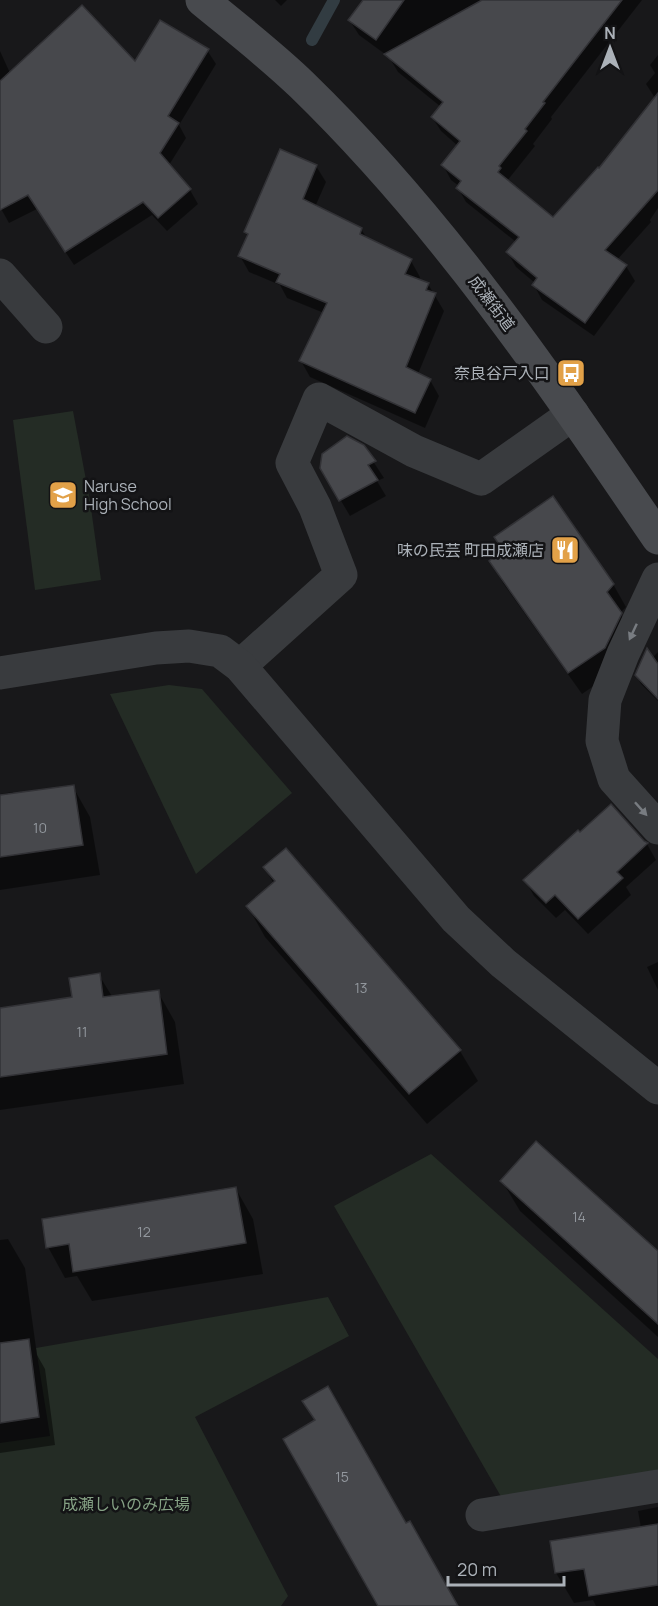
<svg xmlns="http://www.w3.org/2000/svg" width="658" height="1606" viewBox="0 0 658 1606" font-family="Manrope,'Noto Sans JP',sans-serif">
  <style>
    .green { fill: #242c25 }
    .shadow { fill: #0007 }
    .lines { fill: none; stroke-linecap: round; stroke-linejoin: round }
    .stream { stroke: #323c42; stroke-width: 12 }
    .building { fill: #47484c; stroke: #323236; stroke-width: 1.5 }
    .minor { stroke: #393b3e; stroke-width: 33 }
    .tertiary { stroke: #393b3e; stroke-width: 33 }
    .secondary { stroke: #484a4e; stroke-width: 33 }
    .oneway { fill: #787c81 }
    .labels { text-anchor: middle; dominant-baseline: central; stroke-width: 5; stroke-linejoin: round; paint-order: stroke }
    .number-label { font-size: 14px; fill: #92979d }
    .street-label { font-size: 16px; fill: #abb1b8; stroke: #131315 }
    .poi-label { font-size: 16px; fill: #abb1b8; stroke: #131315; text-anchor: end }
    .park-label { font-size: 16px; fill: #85a184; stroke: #131315 }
  </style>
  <rect width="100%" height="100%" fill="#18181a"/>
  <!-- green -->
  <g class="green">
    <path d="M73 411 90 501 101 580 35 590 13 420Z"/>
    <path d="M169 685 202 689 292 793 196 874 110 694Z"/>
    <path d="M431 1154 658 1359V1476L503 1500 334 1206Z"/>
    <path d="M328 1297 349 1336 195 1417 288 1596 281 1606H0V1443L50 1436 36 1348Z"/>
  </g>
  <!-- shadow -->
  <g class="shadow">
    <path d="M275 0H287L281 6Z"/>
    <path d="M365 0H642L551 117 552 119 533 144 535 146 507 181 553 219 600 170 655 98 646 84 655 73 650 65 658 55V208L650 220 651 222 617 260 626 266 635 281 594 336 542 300 534 285 535 283 516 267 508 253 516 242 466 202 458 188 459 186 451 180 443 165 458 146 441 131 432 117 441 107 398 72 389 57 359 35 350 21Z"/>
    <path d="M207 50 216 64 179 125 186 138 169 165 190 190 198 204 167 231 152 215 74 265 37 209 9 223 0 207V51L10 73 135 63Z"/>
    <path d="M316 166 326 182 315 207 361 229 368 240 411 261 420 277 419 281 428 284 444 311 418 374 430 380 439 396 425 428 310 377 301 361 324 313 287 298 280 285 249 272 240 256 248 237 245 232Z"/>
    <path d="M363 446 384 478 377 481 386 496 350 516 321 467Z"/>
    <path d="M491 561 613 584 626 607 620 613 633 636 617 670 582 694 503 583Z"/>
    <path d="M658 652V701L641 684 636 675Z"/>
    <path d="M73 787 90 817 100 875 0 890V794L13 792 14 795Z"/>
    <path d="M643 842 647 844 656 860 626 887 631 895 588 934 565 910 556 918 534 896 525 880Z"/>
    <path d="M265 868 460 1051 478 1081 427 1124 265 937 248 907 274 884Z"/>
    <path d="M658 962V990L647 967Z"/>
    <path d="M99 975 113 998 158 992 175 1022 184 1084 0 1110V1009L74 999Z"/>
    <path d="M502 1181 658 1253V1337L520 1211Z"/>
    <path d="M236 1189 253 1219 263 1274 92 1301 77 1276 65 1278 48 1247Z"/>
    <path d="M8 1239 25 1268 37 1355 45 1369 55 1445 0 1453V1240Z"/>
    <path d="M658 1507V1606H596L593 1600 574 1603 556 1573 552 1542 641 1528 638 1511Z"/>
  </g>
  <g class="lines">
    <!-- stream -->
    <path class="stream" d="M312 40 334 0"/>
  </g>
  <!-- building -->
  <g class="building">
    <path d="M363 0H404L376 40 348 20Z"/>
    <path d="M482 0H622L543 102 545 103 525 129 527 131 499 166 501 168 498 172 553 217 598 167 599 168 658 93V190L605 250 627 265 585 323 532 285 537 278 506 252 519 237 456 188 461 181 441 165 460 141 431 117 443 102 384 54Z"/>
    <path d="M82 5 135 61 160 20 209 49 168 116 179 123 160 153 191 189 158 218 143 202 65 252 28 195 0 210V81Z"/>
    <path d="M280 149 317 165 303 199 362 228 360 234 412 259 405 274 429 283 426 290 436 293 406 367 431 379 415 413 299 361 327 303 276 282 280 274 238 256 248 234 244 232Z"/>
    <path d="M347 436 364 445 376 461 368 465 378 480 339 501 320 468 322 454Z"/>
    <path d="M553 496 614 584 607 592 622 613 605 648 568 673 489 561 503 550 494 537Z"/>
    <path d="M647 648 658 664V699L635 675Z"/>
    <path d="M74 785 83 845 0 857V795Z"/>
    <path d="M611 804 644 841 648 843 617 872 623 878 578 919 555 895 546 903 523 880 578 830 580 832Z"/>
    <path d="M286 848 461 1050 409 1094 246 906 275 881 263 867Z"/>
    <path d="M100 973 103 997 159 990 167 1054 0 1077V1008L72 997 69 978Z"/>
    <path d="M536 1141 658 1251V1324L500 1181Z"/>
    <path d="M236 1187 246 1243 73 1272 69 1244 46 1248 42 1219Z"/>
    <path d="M29 1339 39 1417 0 1423V1343Z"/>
    <path d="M328 1386 406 1523 410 1521 458 1606H378L283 1439 315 1420 302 1401Z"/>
    <path d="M658 1524V1585L589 1596 584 1569 555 1573 550 1541Z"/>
  </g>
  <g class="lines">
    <!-- minor -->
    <g class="minor">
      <path d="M0 275 46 327"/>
      <path d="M658 579 623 654 605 700 602 741 614 779 658 828"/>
      <path d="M240 666 341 575 315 507 292 463 319 399 414 451 481 479 573 414"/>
      <path d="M482 1515 658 1486"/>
    </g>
    <!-- tertiary -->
    <path class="tertiary" d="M0 673 156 648 189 646 220 651 240 666 456 919 503 963 658 1088"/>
    <!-- secondary -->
    <path class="secondary" d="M202 0C236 28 271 55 302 85 442 221 549 378 658 538"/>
  </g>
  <!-- one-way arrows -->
  <defs><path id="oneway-solid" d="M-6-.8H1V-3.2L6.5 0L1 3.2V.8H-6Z" transform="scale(1.5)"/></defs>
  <g class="oneway">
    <use href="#oneway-solid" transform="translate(633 632) rotate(115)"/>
    <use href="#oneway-solid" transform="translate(641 809) rotate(48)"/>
  </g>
  <!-- icons -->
  <defs>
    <g id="bus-square" transform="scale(1.5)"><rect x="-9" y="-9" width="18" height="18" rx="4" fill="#e2a148" stroke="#131315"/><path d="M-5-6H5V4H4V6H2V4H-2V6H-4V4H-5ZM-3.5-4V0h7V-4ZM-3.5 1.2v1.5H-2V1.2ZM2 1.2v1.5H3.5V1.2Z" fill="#fff"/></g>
    <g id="school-square" transform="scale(1.5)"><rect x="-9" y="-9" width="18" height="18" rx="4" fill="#e2a148" stroke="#131315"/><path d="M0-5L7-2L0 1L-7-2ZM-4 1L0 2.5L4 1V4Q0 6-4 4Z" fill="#fff"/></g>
    <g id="restaurant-square" transform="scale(1.5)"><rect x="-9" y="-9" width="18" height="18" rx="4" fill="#e2a148" stroke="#131315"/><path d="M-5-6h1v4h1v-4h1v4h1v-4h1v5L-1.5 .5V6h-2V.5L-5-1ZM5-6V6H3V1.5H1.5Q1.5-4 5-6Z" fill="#fff"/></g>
  </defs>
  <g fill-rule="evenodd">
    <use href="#bus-square" x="571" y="373"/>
    <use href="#school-square" x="63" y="495"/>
    <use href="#restaurant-square" x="565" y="550"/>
  </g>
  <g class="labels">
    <!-- number labels -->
    <g class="number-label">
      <text x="40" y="827">10</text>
      <text x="361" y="987">13</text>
      <text x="82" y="1031">11</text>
      <text x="579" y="1216">14</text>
      <text x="144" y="1231">12</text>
      <text x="342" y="1476">15</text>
    </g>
    <!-- street labels -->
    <g class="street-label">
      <text transform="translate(492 303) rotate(53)">成瀬街道</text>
    </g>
    <!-- poi labels -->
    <g class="poi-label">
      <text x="550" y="373">奈良谷戸入口</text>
      <text x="84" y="486" text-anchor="start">Naruse<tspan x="84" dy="18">High School</tspan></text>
      <text x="544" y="550">味の民芸 町田成瀬店</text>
    </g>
    <!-- park labels -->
    <g class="park-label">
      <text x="126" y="1504">成瀬しいのみ広場</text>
    </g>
  </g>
  <!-- north arrow -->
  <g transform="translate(610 48)" stroke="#131315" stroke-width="4.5" paint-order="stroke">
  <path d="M0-4.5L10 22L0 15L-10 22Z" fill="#abb1b8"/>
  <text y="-9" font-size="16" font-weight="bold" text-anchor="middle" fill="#abb1b8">N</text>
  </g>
  <!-- scale -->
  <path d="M448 1576v9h116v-9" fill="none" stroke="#abb1b8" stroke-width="3"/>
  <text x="457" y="1576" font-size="18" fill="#abb1b8" stroke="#131315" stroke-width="4.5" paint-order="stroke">20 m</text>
</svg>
